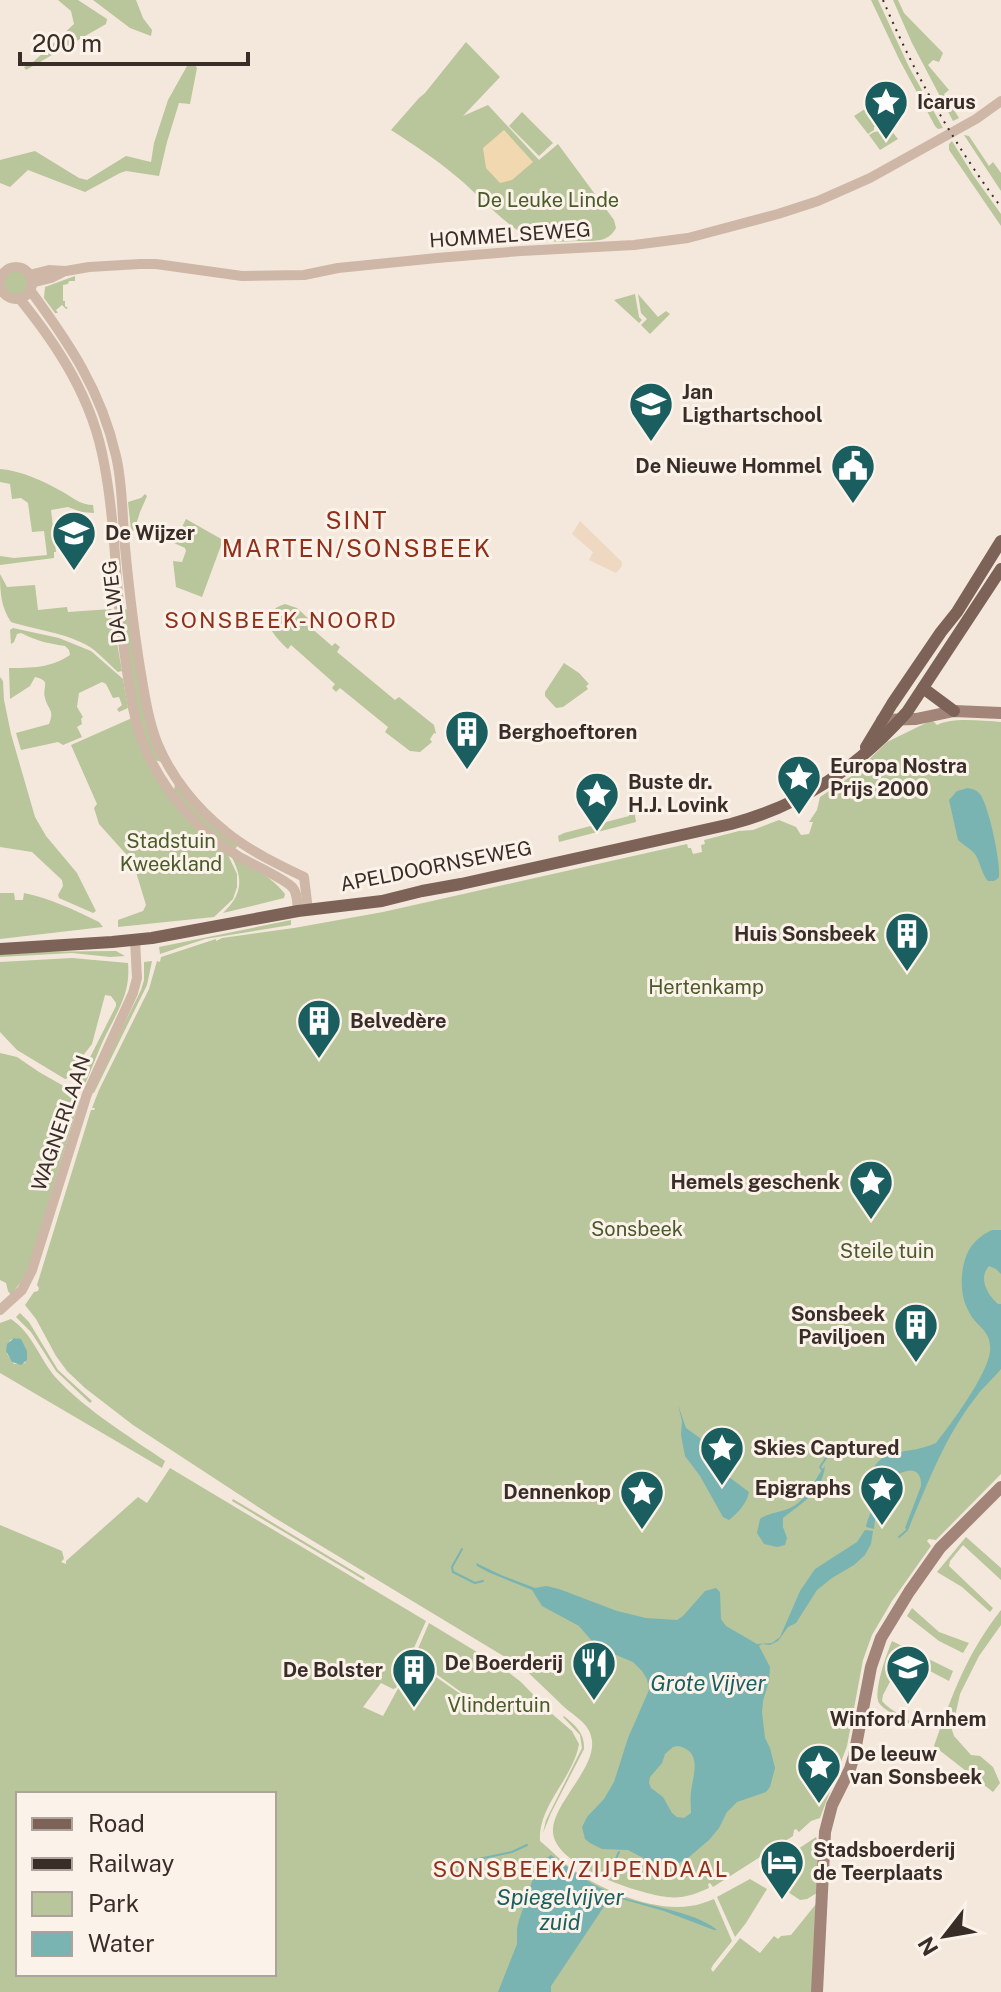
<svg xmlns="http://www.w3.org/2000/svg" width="1001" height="1992" viewBox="0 0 1001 1992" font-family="'Public Sans',sans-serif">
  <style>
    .green { fill: #b9c59b; fill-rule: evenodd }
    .sand { fill: #f2d8b0 }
    .plaza { fill: #eed8c2 }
    .water { fill: #79b4b3; fill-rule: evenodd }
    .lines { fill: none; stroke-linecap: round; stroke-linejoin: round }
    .stream { stroke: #79b4b3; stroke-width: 2 }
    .tertiary { stroke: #ceb7a7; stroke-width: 10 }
    .secondary { stroke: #a28578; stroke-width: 12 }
    .primary { stroke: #7d6258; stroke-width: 12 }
    .rail { stroke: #392d28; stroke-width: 2; stroke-dasharray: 2 6; stroke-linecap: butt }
    .labels { text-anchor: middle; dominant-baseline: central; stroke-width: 6; stroke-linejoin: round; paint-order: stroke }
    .poi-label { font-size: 20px; font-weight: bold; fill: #392d28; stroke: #fbf2e9; text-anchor: start }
    .park-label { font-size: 20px; fill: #4b5a2a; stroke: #fbf2e9 }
    .street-label { font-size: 20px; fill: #392d28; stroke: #fbf2e9 }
    .neighbourhood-label { font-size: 22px; letter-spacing: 2px; fill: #90301a; stroke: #fbf2e9 }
    .water-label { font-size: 22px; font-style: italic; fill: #1a5e5f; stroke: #fbf2e9 }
    .quarter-label { font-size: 24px; letter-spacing: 2px; fill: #90301a; stroke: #fbf2e9 }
  </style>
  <rect width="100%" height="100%" fill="#f4e8dc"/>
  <!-- green -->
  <g class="green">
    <path d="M58 0H78L107 19 106 24 26 70 24 67 31 64 74 24 71 11Z"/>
    <path d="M93 0H136L143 18 152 30 151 36 130 28Z"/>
    <path d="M871 0H878L909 67 943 128 938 129 935 126 899 59Z"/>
    <path d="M893 0H898L904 13 943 53 939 62 933 60 928 65 949 90 944 94 959 118 953 121 912 43Z"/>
    <path d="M466 42 500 77 463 116 488 105 539 160 558 144 614 220 616 228C609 241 598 241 584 241 568 241 544 244 529 237 503 224 479 195 457 177 436 159 414 145 391 130L419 98 425 93Z"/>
    <path d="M184 63 195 65 197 68 190 104 179 103 167 142 159 176 126 171 120 173 85 192 28 170 10 187 0 183V160L35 151 79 178 87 180 126 156 151 162 154 143 168 100 187 66Z"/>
    <path d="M871 105 885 122 880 126 874 127V130L868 134 854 116Z"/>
    <path d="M522 112 553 143 539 156 509 126Z"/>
    <path d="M886 124 898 139 880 150 869 135 874 132 880 131 881 127Z"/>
    <path d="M964 135 969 136 989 166 993 162 1001 173V191Z"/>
    <path d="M952 141 973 175 1001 214V226L949 150V144Z"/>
    <circle cx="16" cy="283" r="12"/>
    <path d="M75 276V281H69L68 284 63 285V301H65V306L68 308 66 309 62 305 56 310 58 313H55L44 298 45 287Z"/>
    <path d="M635 294 639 317 642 320 639 323 614 300Z"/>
    <path d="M638 294 658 317 666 311 670 314 650 334 641 325 647 319 641 313Z"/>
    <path d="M0 469C23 471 43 481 63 492 73 498 81 505 93 505L94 513 81 512 68 507 51 510 56 552H54V558L0 565V556L14 558 47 555 44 531 32 532 28 503 21 498 12 499 10 484 0 482Z"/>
    <path d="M145 494 147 496 140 512 134 531 131 530 128 502 141 498Z"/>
    <path d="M186 519 223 540 202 597 176 587 173 561 182 562 186 551 185 548 174 543Z"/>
    <path d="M0 574 7 587 35 585 38 610 67 607 68 612 111 609 122 671 118 672C109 664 100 654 90 647 67 633 36 630 11 622 1 607 0 593 0 574Z"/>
    <path d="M285 604 297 608 312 622 309 626 332 646 335 643 340 647 337 652 395 700 399 697 434 725 436 734 434 733 430 739 432 742 420 752 410 751 385 732 388 727 340 688 336 692 332 688 335 684 291 645 288 649C273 635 254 614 285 604Z"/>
    <path d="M129 609 162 762 154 760 151 755 137 710 122 610Z"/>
    <path d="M13 628 59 638 91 651 123 679 128 708 119 712 117 709 122 705 119 697 113 698 106 684 102 682 79 693 77 707 83 717 81 719 82 724 77 727 82 737 63 745 58 742 21 750 16 733 49 724C55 710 48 710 45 698 42 686 52 681 35 677L30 686 10 699 9 668C31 668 51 668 70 655L69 650 65 646C46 643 37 641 21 633L17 634 14 642 11 644 10 630Z"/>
    <path d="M564 663 579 673 589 684 586 686 588 689 563 707 556 708 545 696V692Z"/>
    <path d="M0 677 3 681 4 700 11 734 35 817 46 836 77 873 96 911 93 913 59 898 58 895 63 886 62 880 32 852 0 847Z"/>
    <path d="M132 718 146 758 227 853 237 874V887L233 899 214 917 118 927V920L143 911 146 905 133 862 99 824 94 808 97 804 71 745Z"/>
    <path d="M932 720 937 725C954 717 981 721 1001 722V1474L936 1540 929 1539 927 1541 931 1546 892 1601 872 1635 863 1660 847 1746 820 1818 811 1821 799 1832 796 1829 794 1830 793 1836 713 1887 710 1883 708 1884 709 1888C696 1894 682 1899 667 1897 639 1894 550 1865 553 1829 555 1800 600 1765 591 1736 587 1721 572 1715 562 1705 547 1691 533 1676 517 1663H515L275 1518 133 1425 85 1388 67 1371 56 1356 36 1319 25 1305 34 1292 38 1291 39 1288 37 1285 91 1110H94L95 1108H92L99 1090 149 989 157 961 160 962 161 957 216 939V941L222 938 294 928 383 912 687 844 688 848H691L693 854 702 852 701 845 705 844 704 840 739 831 753 830 779 820 796 827 801 835 809 834 813 822H809L817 810 820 797 853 775 887 742Z"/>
    <path d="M175 783 238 844 235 850 203 825 174 791Z"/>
    <path d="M634 810 636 822 559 842 558 836 564 833 629 816 628 811Z"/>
    <path d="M231 856C251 867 271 876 285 894L284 898 223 913C242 895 244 879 231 856Z"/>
    <path d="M0 893H14L15 900H23L24 893C50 898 74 910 99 922L103 927 0 939Z"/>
    <path d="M291 920V925L205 939 160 954 159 947Z"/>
    <path d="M116 951 125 956 110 957 72 953 0 957V953L8 952Z"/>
    <path d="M72 958 128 963C131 995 116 1013 103 1041 97 1054 92 1068 86 1082L81 1086 76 1085 116 1006V1003L111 996 105 995 92 1044 68 1075V1078L65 1079 17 1050 0 1032V962Z"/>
    <path d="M152 961 147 985 94 1093 92 1092 97 1079 141 990 144 980V962Z"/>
    <path d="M0 1053 17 1057 39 1072 76 1093 80 1099 26 1275 11 1295 8 1291 6 1283 0 1280Z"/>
    <path d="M20 1313 29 1322 58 1370 92 1401 90 1403 56 1371 31 1332 16 1317Z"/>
    <path d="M11 1319C33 1334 39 1358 56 1378 87 1411 129 1436 165 1461L162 1468 0 1373V1323ZM16 1338C24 1345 30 1351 25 1363L14 1364 7 1354 10 1340Z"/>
    <path d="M170 1468 426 1621 396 1688 393 1689 381 1683 363 1707 383 1716 413 1661 472 1702V1700L414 1658 429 1623 500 1666 521 1682 551 1713 572 1731 579 1744C573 1779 538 1805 540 1841 551 1850 561 1861 573 1870 602 1890 654 1912 690 1906 699 1905 706 1902 714 1899L732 1941 713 1965 711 1969 713 1972 740 1938 760 1953 774 1936 778 1939 781 1936 791 1935 816 1904V1923L813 1961 815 1964 813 1992H0V1525L62 1551 64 1559 61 1562 66 1564V1561L138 1497 147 1503ZM18 1794H274V1974H18Z"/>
    <path d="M233 1499 365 1578 364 1580 232 1501Z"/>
    <path d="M966 1537 1001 1568V1580L963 1545 950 1561 949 1566 993 1608 990 1612 962 1587 937 1572Z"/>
    <path d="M912 1608 939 1632 969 1643 963 1653 939 1641 907 1616Z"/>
    <path d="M1001 1610V1625L979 1656 960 1694 952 1730 954 1736 971 1755 980 1756 993 1767 1000 1783 993 1792 934 1746C953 1693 966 1655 1001 1610Z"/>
    <path d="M892 1641 953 1671 949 1681 903 1657 883 1695 882 1701C892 1713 907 1715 916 1728 908 1722 883 1710 879 1703 873 1691 887 1653 892 1641Z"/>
    <path d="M564 1716C575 1725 585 1733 584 1749L551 1813 543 1833 546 1820 582 1748 580 1735 563 1717Z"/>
    <path d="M816 1837 817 1840 819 1841 817 1893 807 1899 800 1900 776 1884 798 1849Z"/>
    <path d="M750 1879 767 1889 746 1923 735 1937 717 1897Z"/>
  </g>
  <!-- sand -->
  <path class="sand" d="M504 130 533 162 512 180 500 183 486 168 483 148Z"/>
  <!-- plaza -->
  <path class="plaza" d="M580 521 622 562V566L616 573 589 560 593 552 572 534Z"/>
  <!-- water -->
  <g class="water">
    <path d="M968 788C975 790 975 789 980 794 989 806 1001 864 999 877 998 879 995 880 994 881H988C981 873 981 863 975 854 970 848 963 845 958 840L949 800 957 791Z"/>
    <path d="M992 1230H1001V1274L996 1269 989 1266C978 1278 987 1294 998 1304H1001V1369C993 1379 983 1387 976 1397 945 1436 927 1485 908 1530L905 1528 921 1486C922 1464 903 1469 891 1479L887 1495 877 1503 874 1529 866 1527C867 1520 873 1510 872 1502 872 1498 869 1494 869 1490 867 1475 876 1458 891 1454 907 1450 921 1450 936 1443 951 1424 987 1375 990 1352 992 1329 976 1328 968 1310 959 1294 960 1266 969 1250 974 1241 983 1234 992 1230Z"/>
    <path d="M14 1338 21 1339 27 1351V1360L21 1365 12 1362 6 1351 7 1344Z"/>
    <path d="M678 1405 686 1428 715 1449 719 1454 725 1474 749 1492C747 1503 738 1513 729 1520L723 1517 700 1476 685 1456 681 1435 682 1421Z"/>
    <path d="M825 1466C822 1492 802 1503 783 1518V1527L787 1538 785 1545 777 1547 764 1544 757 1533 760 1519C770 1512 781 1513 792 1507 809 1498 814 1479 825 1466Z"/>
    <path d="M865 1530 873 1531 871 1544 865 1555 854 1565 832 1578 817 1590 796 1623 788 1627 778 1641 770 1645 762 1644 759 1646 770 1667 769 1681 763 1701 762 1712 765 1738 770 1748 775 1768 770 1787 766 1792 737 1802 727 1812 719 1828 709 1840 688 1858 677 1864 667 1865 647 1860 628 1850 602 1849 590 1843 585 1839 582 1827 587 1817 604 1799 614 1782 628 1738 649 1690 647 1679 642 1671 633 1662 597 1647 579 1626 542 1606 532 1590 488 1572 477 1566 476 1563 501 1575 535 1588 546 1586 559 1589 617 1611 646 1618 677 1620 683 1616 705 1591 716 1588 720 1592 721 1619 726 1626 757 1644 772 1643 780 1637 800 1591 815 1569 857 1542ZM678 1746C703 1751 693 1775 691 1792 690 1799 691 1806 691 1813L684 1818 677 1817 672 1813 663 1797 651 1788 649 1783 650 1777 662 1763 665 1754 673 1747Z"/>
    <path d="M551 1855C572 1870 591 1886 616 1895 644 1906 695 1911 717 1930H714L664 1911 611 1896 551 1986V1992H498L517 1944V1929L519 1920 536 1870 540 1863Z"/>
  </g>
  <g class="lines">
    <!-- stream -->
    <g class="stream">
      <path d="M823 1471 820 1467 828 1455"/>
      <path d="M899 1537 907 1530"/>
      <path d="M462 1549 452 1567 453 1572 475 1583 483 1581"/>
      <path d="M454 1864 512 1852 527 1845"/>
      <path d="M611 1869 619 1852"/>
    </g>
    <!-- tertiary -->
    <g class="tertiary">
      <circle cx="16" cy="283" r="16"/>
      <path d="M29 275 49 270 66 271 89 267 140 264H156L242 276 304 275 338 268 437 258 521 251 634 245 688 238 778 214 818 201 870 178 976 119 1001 101"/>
      <path d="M31 283 51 278 63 272"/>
      <path d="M30 290C69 343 101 390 116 456 123 485 122 517 125 547 129 589 134 632 141 674 145 698 149 723 158 745 172 778 197 809 225 831 248 850 277 864 304 877L308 910"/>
      <path d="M19 298C59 347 93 400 104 463 116 524 115 588 124 650 129 683 132 719 146 750 165 793 200 834 241 858 252 864 287 880 293 888 298 894 297 904 298 911"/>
      <path d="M0 1310 22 1290 32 1270 87 1094 133 993 137 978 135 940"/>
    </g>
    <!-- secondary -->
    <g class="secondary">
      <path d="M882 720 916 719 954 711 1001 713"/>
      <path d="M817 1992 825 1832 832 1805 850 1769 854 1756 871 1667 881 1638 909 1592 940 1548 1001 1487"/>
    </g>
    <!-- primary -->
    <g class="primary">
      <path d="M923 688 954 711"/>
      <path d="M866 747 892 704 941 632 957 612 1001 541"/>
      <path d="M0 949 112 942 152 938 298 911 382 901 422 891 461 884 731 824C803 805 858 767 907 712L1001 569"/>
    </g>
    <!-- rail -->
    <path class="rail" d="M883 0C914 73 953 143 1001 207"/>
  </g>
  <!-- icons -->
  <defs>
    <g id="sight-pin" transform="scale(2.3)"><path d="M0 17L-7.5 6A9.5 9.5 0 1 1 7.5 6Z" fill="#1a5e5f" stroke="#fbf2e9"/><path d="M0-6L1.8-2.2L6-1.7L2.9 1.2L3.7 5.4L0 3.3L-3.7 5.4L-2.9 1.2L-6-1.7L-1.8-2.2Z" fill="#fff"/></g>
    <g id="school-pin" transform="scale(2.3)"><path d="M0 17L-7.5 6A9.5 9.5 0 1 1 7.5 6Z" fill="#1a5e5f" stroke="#fbf2e9"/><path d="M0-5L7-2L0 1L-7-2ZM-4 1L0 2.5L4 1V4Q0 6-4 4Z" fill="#fff"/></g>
    <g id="civic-pin" transform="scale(2.3)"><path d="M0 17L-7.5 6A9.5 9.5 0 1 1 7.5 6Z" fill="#1a5e5f" stroke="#fbf2e9"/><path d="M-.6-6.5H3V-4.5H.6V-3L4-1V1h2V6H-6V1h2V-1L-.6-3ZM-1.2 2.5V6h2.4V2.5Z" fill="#fff"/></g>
    <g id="building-pin" transform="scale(2.3)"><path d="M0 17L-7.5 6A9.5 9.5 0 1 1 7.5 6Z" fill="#1a5e5f" stroke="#fbf2e9"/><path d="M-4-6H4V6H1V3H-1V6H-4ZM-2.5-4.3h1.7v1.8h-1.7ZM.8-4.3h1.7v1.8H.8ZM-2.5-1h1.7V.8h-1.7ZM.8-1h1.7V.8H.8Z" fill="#fff"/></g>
    <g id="restaurant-pin" transform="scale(2.3)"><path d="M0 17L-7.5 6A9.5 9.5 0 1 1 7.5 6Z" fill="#1a5e5f" stroke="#fbf2e9"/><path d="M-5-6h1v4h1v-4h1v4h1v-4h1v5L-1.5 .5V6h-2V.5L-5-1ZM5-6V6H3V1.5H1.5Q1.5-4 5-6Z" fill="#fff"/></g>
    <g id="hotel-pin" transform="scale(2.3)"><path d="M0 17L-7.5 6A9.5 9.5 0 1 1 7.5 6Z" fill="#1a5e5f" stroke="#fbf2e9"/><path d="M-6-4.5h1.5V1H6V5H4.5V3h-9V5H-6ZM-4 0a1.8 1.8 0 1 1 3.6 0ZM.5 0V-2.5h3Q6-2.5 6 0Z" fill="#fff"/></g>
  </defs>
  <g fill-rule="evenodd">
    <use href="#sight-pin" x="886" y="102"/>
    <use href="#school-pin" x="651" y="404"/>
    <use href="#civic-pin" x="853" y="466"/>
    <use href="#school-pin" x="74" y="533"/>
    <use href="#building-pin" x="467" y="732"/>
    <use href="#sight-pin" x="799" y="777"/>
    <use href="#sight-pin" x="597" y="794"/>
    <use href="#building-pin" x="907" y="934"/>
    <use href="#building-pin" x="319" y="1021"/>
    <use href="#sight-pin" x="871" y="1182"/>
    <use href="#building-pin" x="916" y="1325"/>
    <use href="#sight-pin" x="722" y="1448"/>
    <use href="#sight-pin" x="882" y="1488"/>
    <use href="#sight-pin" x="642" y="1492"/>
    <use href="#restaurant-pin" x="594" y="1663"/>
    <use href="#school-pin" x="908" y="1667"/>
    <use href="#building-pin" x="414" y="1670"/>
    <use href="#sight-pin" x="819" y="1766"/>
    <use href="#hotel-pin" x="782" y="1862"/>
  </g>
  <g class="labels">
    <!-- poi labels -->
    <g class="poi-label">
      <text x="917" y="102">Icarus</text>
      <text x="682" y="392">Jan<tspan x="682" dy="23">Ligthartschool</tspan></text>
      <text x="822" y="466" text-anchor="end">De Nieuwe Hommel</text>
      <text x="105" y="533">De Wijzer</text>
      <text x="498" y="732">Berghoeftoren</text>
      <text x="830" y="766">Europa Nostra<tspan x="830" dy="23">Prijs 2000</tspan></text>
      <text x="628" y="782">Buste dr.<tspan x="628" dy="23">H.J. Lovink</tspan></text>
      <text x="876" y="934" text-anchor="end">Huis Sonsbeek</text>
      <text x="350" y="1021">Belvedère</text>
      <text x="840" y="1182" text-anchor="end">Hemels geschenk</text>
      <text x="885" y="1314" text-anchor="end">Sonsbeek<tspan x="885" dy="23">Paviljoen</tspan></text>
      <text x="753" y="1448">Skies Captured</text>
      <text x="851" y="1488" text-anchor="end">Epigraphs</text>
      <text x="611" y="1492" text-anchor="end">Dennenkop</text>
      <text x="563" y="1663" text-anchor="end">De Boerderij</text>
      <text x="383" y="1670" text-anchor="end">De Bolster</text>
      <text x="908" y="1719" text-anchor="middle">Winford Arnhem</text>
      <text x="850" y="1754">De leeuw<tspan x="850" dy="23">van Sonsbeek</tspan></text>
      <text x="813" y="1850">Stadsboerderij<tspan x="813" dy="23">de Teerplaats</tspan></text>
    </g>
    <!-- park labels -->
    <g class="park-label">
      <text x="548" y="200">De Leuke Linde</text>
      <text x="171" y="841">Stadstuin<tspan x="171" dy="23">Kweekland</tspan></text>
      <text x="706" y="987">Hertenkamp</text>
      <text x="637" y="1229">Sonsbeek</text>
      <text x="887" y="1251">Steile tuin</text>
      <text x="499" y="1705">Vlindertuin</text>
    </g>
    <!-- street labels -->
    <g class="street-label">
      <text transform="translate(510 235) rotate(-4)">HOMMELSEWEG</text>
      <text transform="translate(114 602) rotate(-97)">DALWEG</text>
      <text transform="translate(436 866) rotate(-11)">APELDOORNSEWEG</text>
      <text transform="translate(61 1123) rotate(-71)">WAGNERLAAN</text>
    </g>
    <!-- neighbourhood labels -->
    <g class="neighbourhood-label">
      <text x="281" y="620">SONSBEEK-NOORD</text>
      <text x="581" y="1869">SONSBEEK/ZIJPENDAAL</text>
    </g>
    <!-- water labels -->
    <g class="water-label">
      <text x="708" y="1683">Grote Vijver</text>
      <text x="560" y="1897">Spiegelvijver<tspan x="560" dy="25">zuid</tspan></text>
    </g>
    <!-- quarter labels -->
    <g class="quarter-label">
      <text x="357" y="520">SINT<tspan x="357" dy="28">MARTEN/SONSBEEK</tspan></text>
    </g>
  </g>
  <!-- legend -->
  <rect x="16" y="1792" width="260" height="184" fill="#fbf2e9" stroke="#ada39c" stroke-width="2"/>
  <rect x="32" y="1818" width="40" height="12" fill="#7d6258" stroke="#ada39c" stroke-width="2"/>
  <text x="88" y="1832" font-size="24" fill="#392d28">Road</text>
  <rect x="32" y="1858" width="40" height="12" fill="#392d28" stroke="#ada39c" stroke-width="2"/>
  <text x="88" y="1872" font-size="24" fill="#392d28">Railway</text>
  <rect x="32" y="1892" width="40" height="24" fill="#b9c59b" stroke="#ada39c" stroke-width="2"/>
  <text x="88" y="1912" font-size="24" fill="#392d28">Park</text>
  <rect x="32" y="1932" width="40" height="24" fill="#79b4b3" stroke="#ada39c" stroke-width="2"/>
  <text x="88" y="1952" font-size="24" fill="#392d28">Water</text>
  <!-- north arrow -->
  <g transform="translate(945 1936) rotate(239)" stroke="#fbf2e9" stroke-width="6" paint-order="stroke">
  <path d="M0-6L14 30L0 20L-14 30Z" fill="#392d28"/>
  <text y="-12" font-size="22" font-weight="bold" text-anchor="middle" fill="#392d28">N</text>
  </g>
  <!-- scale -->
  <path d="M20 52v12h228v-12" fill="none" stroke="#392d28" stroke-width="4"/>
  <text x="32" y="52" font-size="24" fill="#392d28" stroke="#fbf2e9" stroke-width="6" paint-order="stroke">200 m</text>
</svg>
